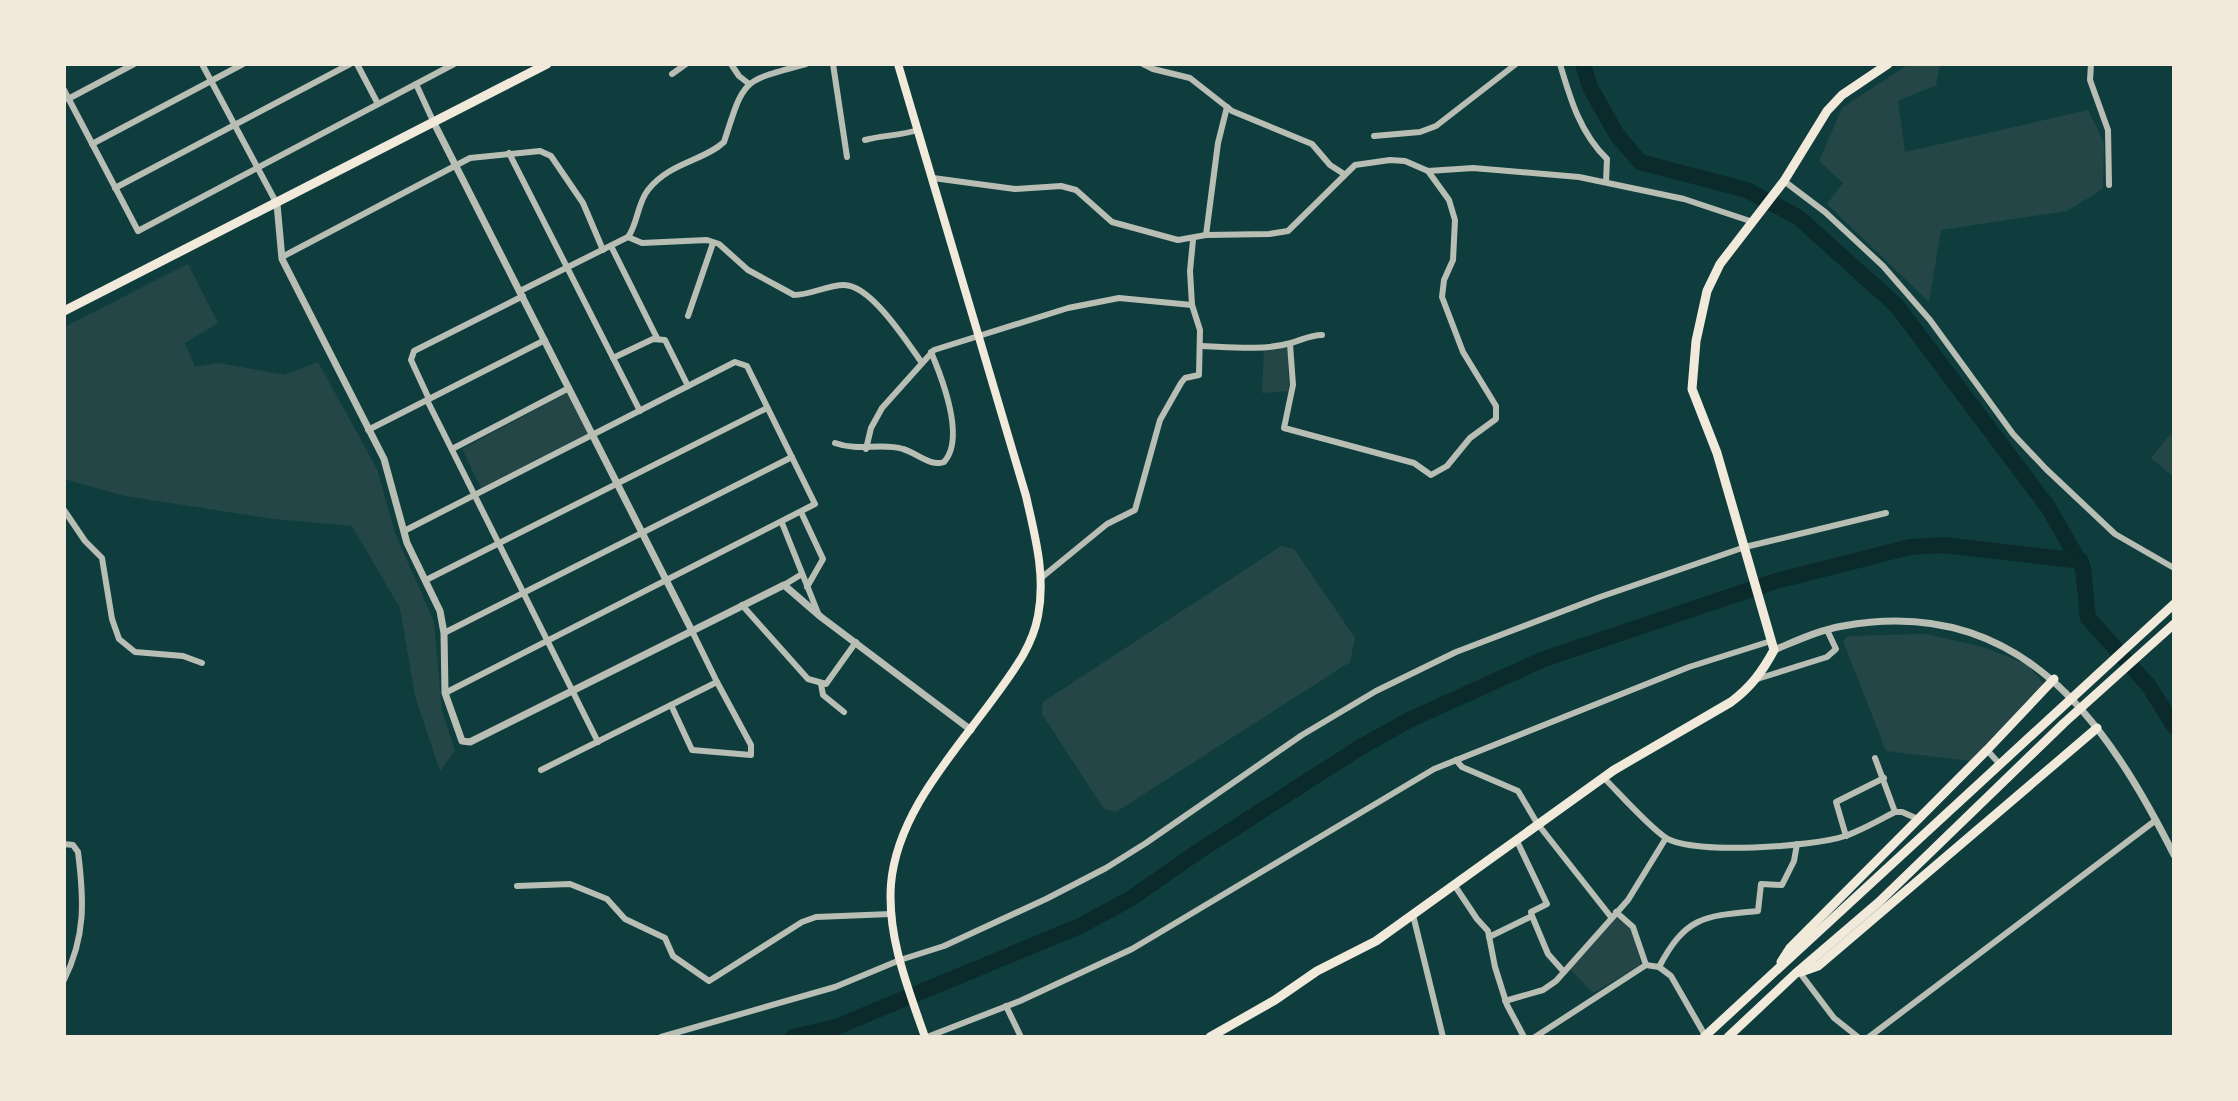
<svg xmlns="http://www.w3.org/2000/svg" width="2238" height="1101" viewBox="0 0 2238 1101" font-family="'Golos Text',sans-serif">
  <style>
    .green { fill: #244646 }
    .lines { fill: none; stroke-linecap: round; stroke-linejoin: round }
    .river { stroke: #0a2a2b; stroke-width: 16 }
    .minor { stroke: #b8beb3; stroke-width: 6 }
    .tertiary { stroke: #b8beb3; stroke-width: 7 }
    .secondary { stroke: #f1e9da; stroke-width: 8 }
    .primary { stroke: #f1e9da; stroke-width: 9 }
    .trunk { stroke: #f1e9da; stroke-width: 9 }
  </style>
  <rect width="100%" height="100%" fill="#0f3d3e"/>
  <!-- green -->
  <g class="green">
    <path d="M1909 64H1940L1936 85 1898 101 1905 152 2088 110 2104 143 2103 189 2067 211 1941 230 1929 302 1827 204 1843 183 1819 161 1842 108Z"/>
    <path d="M188 264 218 323 185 343 195 367 219 363 284 375 318 362 377 469 395 533 434 622 442 711 455 751 440 771 415 696 400 608 352 526 274 519 125 496 64 479V327Z"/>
    <path d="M1264 348H1288L1289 391 1262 393Z"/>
    <path d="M567 393 588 434 481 488 462 449Z"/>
    <path d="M2174 430V477L2151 458Z"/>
    <path d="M1281 546 1294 549 1355 638 1350 662 1116 812 1104 809 1042 714 1043 702Z"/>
    <path d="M1926 634 1983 647 2027 664 2044 684 1971 761 1886 751 1843 641 1848 636Z"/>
    <path d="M1616 917 1632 930 1641 965 1593 993 1570 969Z"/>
  </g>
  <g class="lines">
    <!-- river -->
    <g class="river">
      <path d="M1583 64 1590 87 1617 135 1640 162 1747 190 1798 217 1897 306 2048 507 2083 568 2088 618 2149 686 2174 726"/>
      <path d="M793 1037 836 1027 1080 926 1130 899 1199 851 1359 748 1409 720 1544 659 1776 581 1910 547 1944 545 2081 561"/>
    </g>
    <!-- minor -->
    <g class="minor">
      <path d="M202 64 277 204"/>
      <path d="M357 64 378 104"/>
      <path d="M731 64 739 76 748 83"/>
      <path d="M833 64 847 157"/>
      <path d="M1143 64 1153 69 1190 78 1232 111 1312 144 1330 165 1344 174"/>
      <path d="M1560 64C1570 98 1580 133 1607 159L1606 182"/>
      <path d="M2091 64 2090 80 2108 130 2109 185"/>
      <path d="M672 74 686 64"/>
      <path d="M416 84 434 123"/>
      <path d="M64 90 138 231 454 64"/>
      <path d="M68 99 134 64"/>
      <path d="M1374 136 1420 132 1436 126 1516 64"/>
      <path d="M865 140C883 135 899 136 918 130"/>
      <path d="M92 144 243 64"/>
      <path d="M509 153 640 411"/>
      <path d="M933 178 1015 189 1061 186 1076 190 1112 222 1178 240 1206 235 1269 234 1288 231 1355 165 1390 160 1405 161 1428 171 1473 168 1579 177 1684 199 1753 222"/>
      <path d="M1784 181 1825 212 1883 266 1930 320 2013 434 2046 469 2115 534 2174 568"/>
      <path d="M115 188 350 64"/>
      <path d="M1206 235 1218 143 1227 107"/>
      <path d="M628 237 642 243 707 240 719 244 748 270 794 295C811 295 827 285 844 285 871 285 907 342 922 363"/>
      <path d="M611 246 657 338"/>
      <path d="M282 257 470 158 540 151 551 156 583 203 603 250"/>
      <path d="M520 291 628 237C638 223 637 204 648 190 670 162 704 161 724 142 745 77 741 82 806 64"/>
      <path d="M688 316 713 243"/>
      <path d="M1290 344 1293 385 1284 428 1414 463 1431 475 1447 466 1470 438 1496 419V406L1463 352 1442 297 1444 280 1453 260 1455 220 1449 200 1428 171"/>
      <path d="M1200 346C1229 347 1263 351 1291 343 1302 340 1310 335 1322 335"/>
      <path d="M613 358 653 339 665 340 688 386"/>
      <path d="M429 399 411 360 414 351 523 296"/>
      <path d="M427 400 598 742"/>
      <path d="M368 430 545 340"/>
      <path d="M835 443C859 452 881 442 903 449 917 453 930 467 944 462 966 438 942 378 931 352"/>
      <path d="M452 449 569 388"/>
      <path d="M866 449 871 428 882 408 934 350 1068 308 1119 298 1192 305"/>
      <path d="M64 510 85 541 102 558 112 619 119 639 135 652 183 656 202 663"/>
      <path d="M801 512 823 559 807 587"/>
      <path d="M782 523 818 613"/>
      <path d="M404 531 735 362 747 366 815 504 445 693"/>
      <path d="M1041 578 1107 524 1135 510 1160 420 1181 383 1185 378 1199 375 1200 330 1192 305 1190 271 1193 240"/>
      <path d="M426 580 767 408"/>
      <path d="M784 585 802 574"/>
      <path d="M742 605 808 679 826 684 856 642"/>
      <path d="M444 633 792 457"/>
      <path d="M1757 679 1827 657 1836 649 1827 630"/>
      <path d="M821 684 823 695 844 712"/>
      <path d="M671 705 692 750 751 755V745L717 682"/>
      <path d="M1987 750 1996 760"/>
      <path d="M1875 758 1895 812"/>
      <path d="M1456 760 1462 767 1518 791 1537 823 1611 917"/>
      <path d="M541 770 717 682 692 631"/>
      <path d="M1604 778C1620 794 1648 826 1666 838 1694 855 1813 847 1845 836 1862 830 1879 820 1895 812H1902L1918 819"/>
      <path d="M1846 836 1836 802 1884 778"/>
      <path d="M1516 839 1547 904 1531 912 1532 916 1548 954 1564 972"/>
      <path d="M64 844 73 845 78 852C84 899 86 936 64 980"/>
      <path d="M517 886 570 884 607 899 625 919 665 938 673 956 709 981 802 922 816 917 891 914"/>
      <path d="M1455 886 1477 919 1488 931 1495 967 1507 1005 1524 1037"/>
      <path d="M1616 912 1633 927 1646 965"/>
      <path d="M1413 915 1443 1037"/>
      <path d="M1489 937 1532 916"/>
      <path d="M1659 967C1686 916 1704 916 1758 911L1761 884 1782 885 1794 861 1797 844"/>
      <path d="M1800 973 1834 1018 1858 1037"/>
      <path d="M1505 1001 1543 990 1556 981 1628 900 1666 838"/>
      <path d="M1006 1006 1021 1037"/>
      <path d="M661 1037 835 987 900 960 944 946 1046 899 1106 868 1146 843 1302 735 1376 691 1456 652 1600 597 1745 547 1886 513"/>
      <path d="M927 1037 1020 1001 1132 949 1434 769 1689 667 1771 641"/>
      <path d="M1535 1037 1646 965 1659 967 1671 976 1706 1037"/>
      <path d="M1869 1037 2156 820"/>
    </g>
    <!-- tertiary -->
    <g class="tertiary">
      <path d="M434 123 692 631"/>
      <path d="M277 204 282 259 384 459 407 543 440 611 444 633 445 693 462 741 470 742 784 585 821 617 971 730"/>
      <path d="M1774 650C1796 641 1819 630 1843 626 2018 594 2105 718 2174 855"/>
    </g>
    <!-- secondary -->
    <path class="secondary" d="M898 64 1026 496C1035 536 1046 575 1038 616 1032 647 1014 670 996 695 955 752 897 812 891 884 887 937 908 988 925 1037"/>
    <!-- primary -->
    <g class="primary">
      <path d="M64 311 547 64"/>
      <path d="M1210 1037 1275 1000 1317 971 1376 941 1614 770 1731 702C1751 687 1762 672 1774 650L1717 453 1692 389 1696 341 1707 291 1720 264 1784 181 1827 111 1842 95 1888 64"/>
    </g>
    <!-- trunk -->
    <g class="trunk">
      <path d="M1781 962 1790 948 1987 750 2054 679"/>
      <path d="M1801 972 1818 966 2097 728"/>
      <path d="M1704 1037 2174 604"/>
      <path d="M1728 1037 1795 974 1879 902 2064 723 2174 624"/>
    </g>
  </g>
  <!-- border -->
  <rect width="2238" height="1101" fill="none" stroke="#f1e9da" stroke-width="132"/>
</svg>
